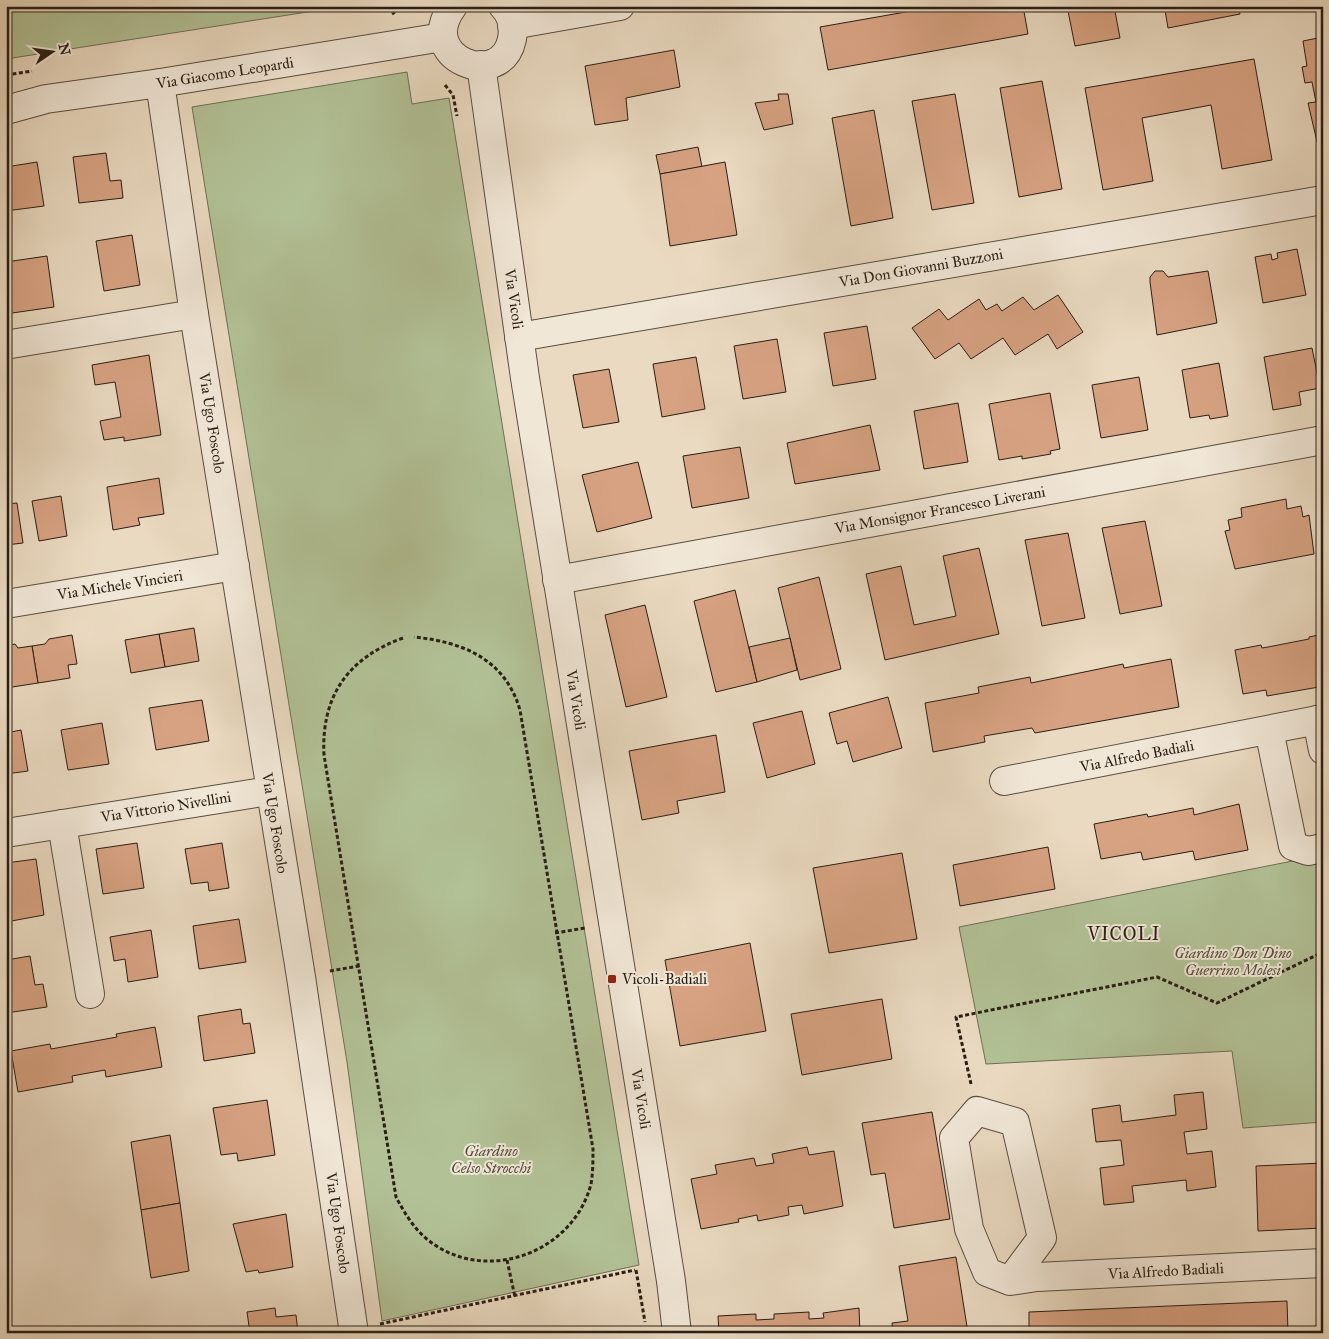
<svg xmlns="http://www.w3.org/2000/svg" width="1329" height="1339" viewBox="0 0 1329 1339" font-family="'IM FELL Great Primer',serif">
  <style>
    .green { fill: #b2c196; stroke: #6e7056 }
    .building { fill: #d7a282; stroke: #291e15 }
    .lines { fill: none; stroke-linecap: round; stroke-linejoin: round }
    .street-casing { stroke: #594d40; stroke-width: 30 }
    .path { stroke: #291e15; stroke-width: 3; stroke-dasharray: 4 2.5; stroke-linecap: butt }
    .street { stroke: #f1e7d7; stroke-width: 28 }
    .poi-dot { fill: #8f2418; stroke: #f1e7d7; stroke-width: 2 }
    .labels { text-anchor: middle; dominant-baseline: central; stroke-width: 4; stroke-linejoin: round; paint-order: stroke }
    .street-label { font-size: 15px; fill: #291e15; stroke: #f1e7d7 }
    .park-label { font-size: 15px; font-style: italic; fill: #524f3c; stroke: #f1e7d7 }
    .poi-label { font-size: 15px; fill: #291e15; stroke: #f1e7d7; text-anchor: start }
    .quarter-label { font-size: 18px; letter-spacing: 1px; fill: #291e15; stroke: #f1e7d7 }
  </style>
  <rect width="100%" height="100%" fill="#eadac1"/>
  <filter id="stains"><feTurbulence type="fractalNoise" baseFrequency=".004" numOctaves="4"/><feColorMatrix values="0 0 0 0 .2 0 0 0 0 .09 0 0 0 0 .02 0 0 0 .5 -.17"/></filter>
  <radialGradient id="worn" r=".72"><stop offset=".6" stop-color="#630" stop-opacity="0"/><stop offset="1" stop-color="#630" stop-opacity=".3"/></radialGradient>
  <!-- green -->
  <g class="green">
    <path d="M6 6H346L6 59Z"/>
    <path d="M407 72 412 104 449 98 639 1265 382 1321 347 1062 192 107Z"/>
    <path d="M1323 855V1122L1243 1128 1232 1051 986 1064 959 927Z"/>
  </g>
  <!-- building -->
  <g class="building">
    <path d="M940 6H1023L1028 34 828 70 820 27Z"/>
    <path d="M1067 6H1114L1120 38 1075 46Z"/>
    <path d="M1158 6H1238L1240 14 1168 28 1165 10 1158 11Z"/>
    <path d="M1323 37V145L1318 146 1308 103 1316 102 1312 82 1305 83 1302 67 1307 66 1303 41Z"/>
    <path d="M674 50 680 87 626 98 628 120 595 125 585 66Z"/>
    <path d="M1254 59 1272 160 1222 169 1211 105 1142 118 1153 181 1103 190 1085 88Z"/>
    <path d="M1042 81 1062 189 1019 197 1000 88Z"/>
    <path d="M778 94H788L793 124 764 130 755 103 779 100Z"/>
    <path d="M955 94 974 203 932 210 912 101Z"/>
    <path d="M874 110 893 218 851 226 832 118Z"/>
    <path d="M698 147 702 167 660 174 656 155Z"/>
    <path d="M106 153 110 181 121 180 123 198 79 203 73 157Z"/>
    <path d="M37 162 44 206 6 211V167Z"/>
    <path d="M725 162 737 235 670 246 660 174Z"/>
    <path d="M132 235 140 285 104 291 96 241Z"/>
    <path d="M1297 249 1306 295 1263 303 1255 257 1271 254 1272 260 1278 258 1277 253Z"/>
    <path d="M47 256 54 307 12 313 6 262Z"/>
    <path d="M1155 271H1163L1168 277 1208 271 1217 323 1157 335 1150 282V277Z"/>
    <path d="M1058 295 1083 332 1057 349 1048 334 1015 355 1003 338 971 359 959 343 935 359 912 328 939 309 948 320 979 299 986 310 997 304 1002 311 1023 297 1034 310Z"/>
    <path d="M867 326 876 379 833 386 824 333Z"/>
    <path d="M777 339 786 392 743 399 734 346Z"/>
    <path d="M1312 348 1320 388 1299 392 1301 405 1273 410 1264 357Z"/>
    <path d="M149 355 161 435 124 441V437L104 440 100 421 121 417 115 382 95 385 92 365Z"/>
    <path d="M696 357 705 409 662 417 653 364Z"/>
    <path d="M1219 363 1228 416 1210 419 1209 415 1190 418 1182 370Z"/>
    <path d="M609 369 619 422 583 428 573 375Z"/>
    <path d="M1139 377 1148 430 1101 438 1092 385Z"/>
    <path d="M1050 393 1060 449 1050 451 1051 454 1022 459V456L999 460 989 404Z"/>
    <path d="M958 403 968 462 924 469 914 411Z"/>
    <path d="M870 425 880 470 795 484 787 443Z"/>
    <path d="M740 447 749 498 692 508 683 456Z"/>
    <path d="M638 462 652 518 597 532 582 475Z"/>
    <path d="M159 478 164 514 138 518 140 525 113 530 107 487Z"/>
    <path d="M61 496 67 536 39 541 32 501Z"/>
    <path d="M1286 499 1287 509 1301 506 1303 517 1309 515 1314 554 1235 569 1225 531 1230 530 1228 520 1242 517 1241 508Z"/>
    <path d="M17 503 23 543 6 545V504Z"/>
    <path d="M1145 521 1162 606 1120 614 1102 528Z"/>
    <path d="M1068 533 1085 618 1042 626 1025 540Z"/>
    <path d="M979 548 999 634 885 660 866 574 901 566 914 625 956 616 943 556Z"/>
    <path d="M819 577 841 669 800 680 778 588Z"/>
    <path d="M735 590 757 682 716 692 694 601Z"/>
    <path d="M645 605 667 697 626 707 605 615Z"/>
    <path d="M194 628 199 661 165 667 159 634Z"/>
    <path d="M159 634 165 667 131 673 125 640Z"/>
    <path d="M1323 634V683L1318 684 1319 687 1267 696 1266 690 1243 694 1235 650 1261 645 1262 648 1268 647 1309 639V637Z"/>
    <path d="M72 635 77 664 68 665 70 678 38 683 32 646 45 644 49 639Z"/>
    <path d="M790 638 797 670 757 682 749 647Z"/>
    <path d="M15 644 18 648 32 646 38 683 6 688V646Z"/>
    <path d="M1171 659 1179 707 1035 733 1032 728 984 736 985 742 933 752 925 703 979 693 978 687 1030 677 1031 683 1123 664 1124 668Z"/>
    <path d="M888 697 902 748 853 762 847 741 837 744 829 713Z"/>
    <path d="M202 700 209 741 156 750 149 708Z"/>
    <path d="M802 711 815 764 767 778 753 723Z"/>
    <path d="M102 723 109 764 68 770 61 730Z"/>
    <path d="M21 730 28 771 6 774V733Z"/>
    <path d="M716 735 725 792 677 801 679 813 642 820 629 751Z"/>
    <path d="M1239 804 1248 850 1195 860 1193 851 1143 860 1141 852 1101 859 1094 824 1147 814 1148 817 1193 808 1194 815Z"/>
    <path d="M137 843 144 888 103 894 96 849Z"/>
    <path d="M222 843 229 888 209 891 208 882 191 884 185 849Z"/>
    <path d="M1048 847 1055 889 960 906 953 865Z"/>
    <path d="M902 853 917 939 829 953 813 868Z"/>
    <path d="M36 859 44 915 6 922V863Z"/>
    <path d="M239 919 246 962 199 969 193 926Z"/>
    <path d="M151 930 158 977 128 982 125 959 114 961 110 937Z"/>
    <path d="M750 943 766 1031 680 1046 665 960Z"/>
    <path d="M30 956 35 985 43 984 47 1007 6 1013V960Z"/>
    <path d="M882 999 892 1059 802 1075 791 1014Z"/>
    <path d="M241 1009 243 1024 250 1023 255 1053 204 1061 198 1016Z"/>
    <path d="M155 1027 162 1067 106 1077 105 1070 72 1076 73 1082 18 1092 11 1051 50 1044 51 1049 117 1037 116 1034Z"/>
    <path d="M1203 1092 1207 1129 1184 1132 1187 1154 1212 1151 1216 1187 1187 1191 1186 1180 1132 1186 1134 1202 1104 1205 1100 1168 1124 1165 1121 1140 1096 1142 1092 1109 1120 1105 1122 1122 1176 1115 1174 1095Z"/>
    <path d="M267 1100 275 1155 238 1161 237 1153 221 1155 213 1108Z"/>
    <path d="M932 1112 950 1219 894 1228 885 1173 871 1175 862 1123Z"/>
    <path d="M170 1135 180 1203 141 1210 131 1142Z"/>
    <path d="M807 1147 809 1155 834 1151 843 1206 804 1214 802 1205 788 1207 789 1215 758 1221 757 1215 738 1219 739 1222 701 1229 691 1179 717 1174 715 1165 754 1158 756 1166 774 1163 772 1154Z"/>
    <path d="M1323 1163V1228L1258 1231 1256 1166Z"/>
    <path d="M180 1203 189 1271 151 1278 141 1210Z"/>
    <path d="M286 1214 293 1267 259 1273 258 1270 246 1272 233 1224Z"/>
    <path d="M956 1257 968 1333H893L892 1323 908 1321 899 1266Z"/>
    <path d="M1287 1301 1288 1333H1029V1312Z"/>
    <path d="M275 1308 276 1317 296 1315 298 1333H250L247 1312Z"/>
    <path d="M859 1308 860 1333H719L718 1316 756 1314V1320L774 1319V1314L809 1312V1319L824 1318 823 1313Z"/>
  </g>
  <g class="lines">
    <!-- street casing -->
    <g class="street-casing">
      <g id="street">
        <path d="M453 6C414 58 501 92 512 39 514 27 512 15 503 6"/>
        <path d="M512 25 620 6"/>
        <path d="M481 65 525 378 671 1281 677 1333"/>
        <path d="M160 83 194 314 301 977 354 1333"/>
        <path d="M6 110 46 99 160 83 443 37"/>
        <path d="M519 337 1323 200"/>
        <path d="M11 344 194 314"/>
        <path d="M557 580 1323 440"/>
        <path d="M6 604 235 566"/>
        <path d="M1317 720 1323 750"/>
        <path d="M1269 730 1293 846 1308 851 1323 848"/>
        <path d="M1004 781 1323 719"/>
        <path d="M62 824 90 994"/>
        <path d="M6 833 269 791"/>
        <path d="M1010 1281 1042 1238 1015 1122 977 1111 954 1138 969 1229 987 1272 1010 1281 1037 1277 1323 1263"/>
      </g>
    </g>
    <!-- path -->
    <g class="path">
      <path d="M392 14 403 6"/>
      <path d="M6 75 32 71"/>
      <path d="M445 85 453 95 457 116"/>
      <path d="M403 638C348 658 321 696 324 755L396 1197C404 1212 414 1229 428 1240 484 1285 573 1254 591 1184 593 1173 593 1160 593 1149L520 710C505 659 463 642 414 637"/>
      <path d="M1318 877 1323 888"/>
      <path d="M555 933 585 928"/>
      <path d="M330 971 359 966"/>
      <path d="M971 1084 956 1017 1157 977 1217 1003 1323 952"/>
      <path d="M507 1260 515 1297"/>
      <path d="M636 1270 645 1322"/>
      <path d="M380 1324 635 1270"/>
    </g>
    <!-- street -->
    <use href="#street" class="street"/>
  </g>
  <!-- markers -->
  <rect class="poi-dot" x="607" y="974" width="10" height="10" rx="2.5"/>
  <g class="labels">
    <!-- street labels -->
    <g class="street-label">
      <text transform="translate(225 73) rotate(-9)">Via Giacomo Leopardi</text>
      <text transform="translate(921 268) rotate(-10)">Via Don Giovanni Buzzoni</text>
      <text transform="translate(514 299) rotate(82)">Via Vicoli</text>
      <text transform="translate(212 423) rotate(81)">Via Ugo Foscolo</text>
      <text transform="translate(940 510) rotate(-10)">Via Monsignor Francesco Liverani</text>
      <text transform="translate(120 585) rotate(-9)">Via Michele Vincieri</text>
      <text transform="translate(576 700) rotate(81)">Via Vicoli</text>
      <text transform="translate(1137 756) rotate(-11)">Via Alfredo Badiali</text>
      <text transform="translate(166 807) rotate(-9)">Via Vittorio Nivellini</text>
      <text transform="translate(275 823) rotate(81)">Via Ugo Foscolo</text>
      <text transform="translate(641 1099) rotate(81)">Via Vicoli</text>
      <text transform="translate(338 1223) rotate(82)">Via Ugo Foscolo</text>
      <text transform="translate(1166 1271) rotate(-3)">Via Alfredo Badiali</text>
    </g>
    <!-- park labels -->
    <g class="park-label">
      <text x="1233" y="953">Giardino Don Dino<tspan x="1233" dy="17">Guerrino Molesi</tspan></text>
      <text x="491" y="1151">Giardino<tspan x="491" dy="17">Celso Strocchi</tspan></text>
    </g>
    <!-- poi labels -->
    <g class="poi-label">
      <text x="622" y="979">Vicoli-Badiali</text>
    </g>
    <!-- quarter labels -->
    <g class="quarter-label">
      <text x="1124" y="934">VICOLI</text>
    </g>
  </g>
  <!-- margin -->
  <rect width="1329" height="1339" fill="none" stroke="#eadac1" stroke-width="25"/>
  <rect x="8" y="8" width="1314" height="1324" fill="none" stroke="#291e15" stroke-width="2.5"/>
  <rect x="12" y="12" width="1304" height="1314" fill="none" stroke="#291e15"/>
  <!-- north arrow -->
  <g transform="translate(52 52) rotate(77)" stroke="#f1e7d7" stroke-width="4" paint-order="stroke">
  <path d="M0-4L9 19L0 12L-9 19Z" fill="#291e15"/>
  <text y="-8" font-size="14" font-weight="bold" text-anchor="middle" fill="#291e15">N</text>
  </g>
  <rect width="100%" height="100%" filter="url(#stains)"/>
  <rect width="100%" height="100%" fill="url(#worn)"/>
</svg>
